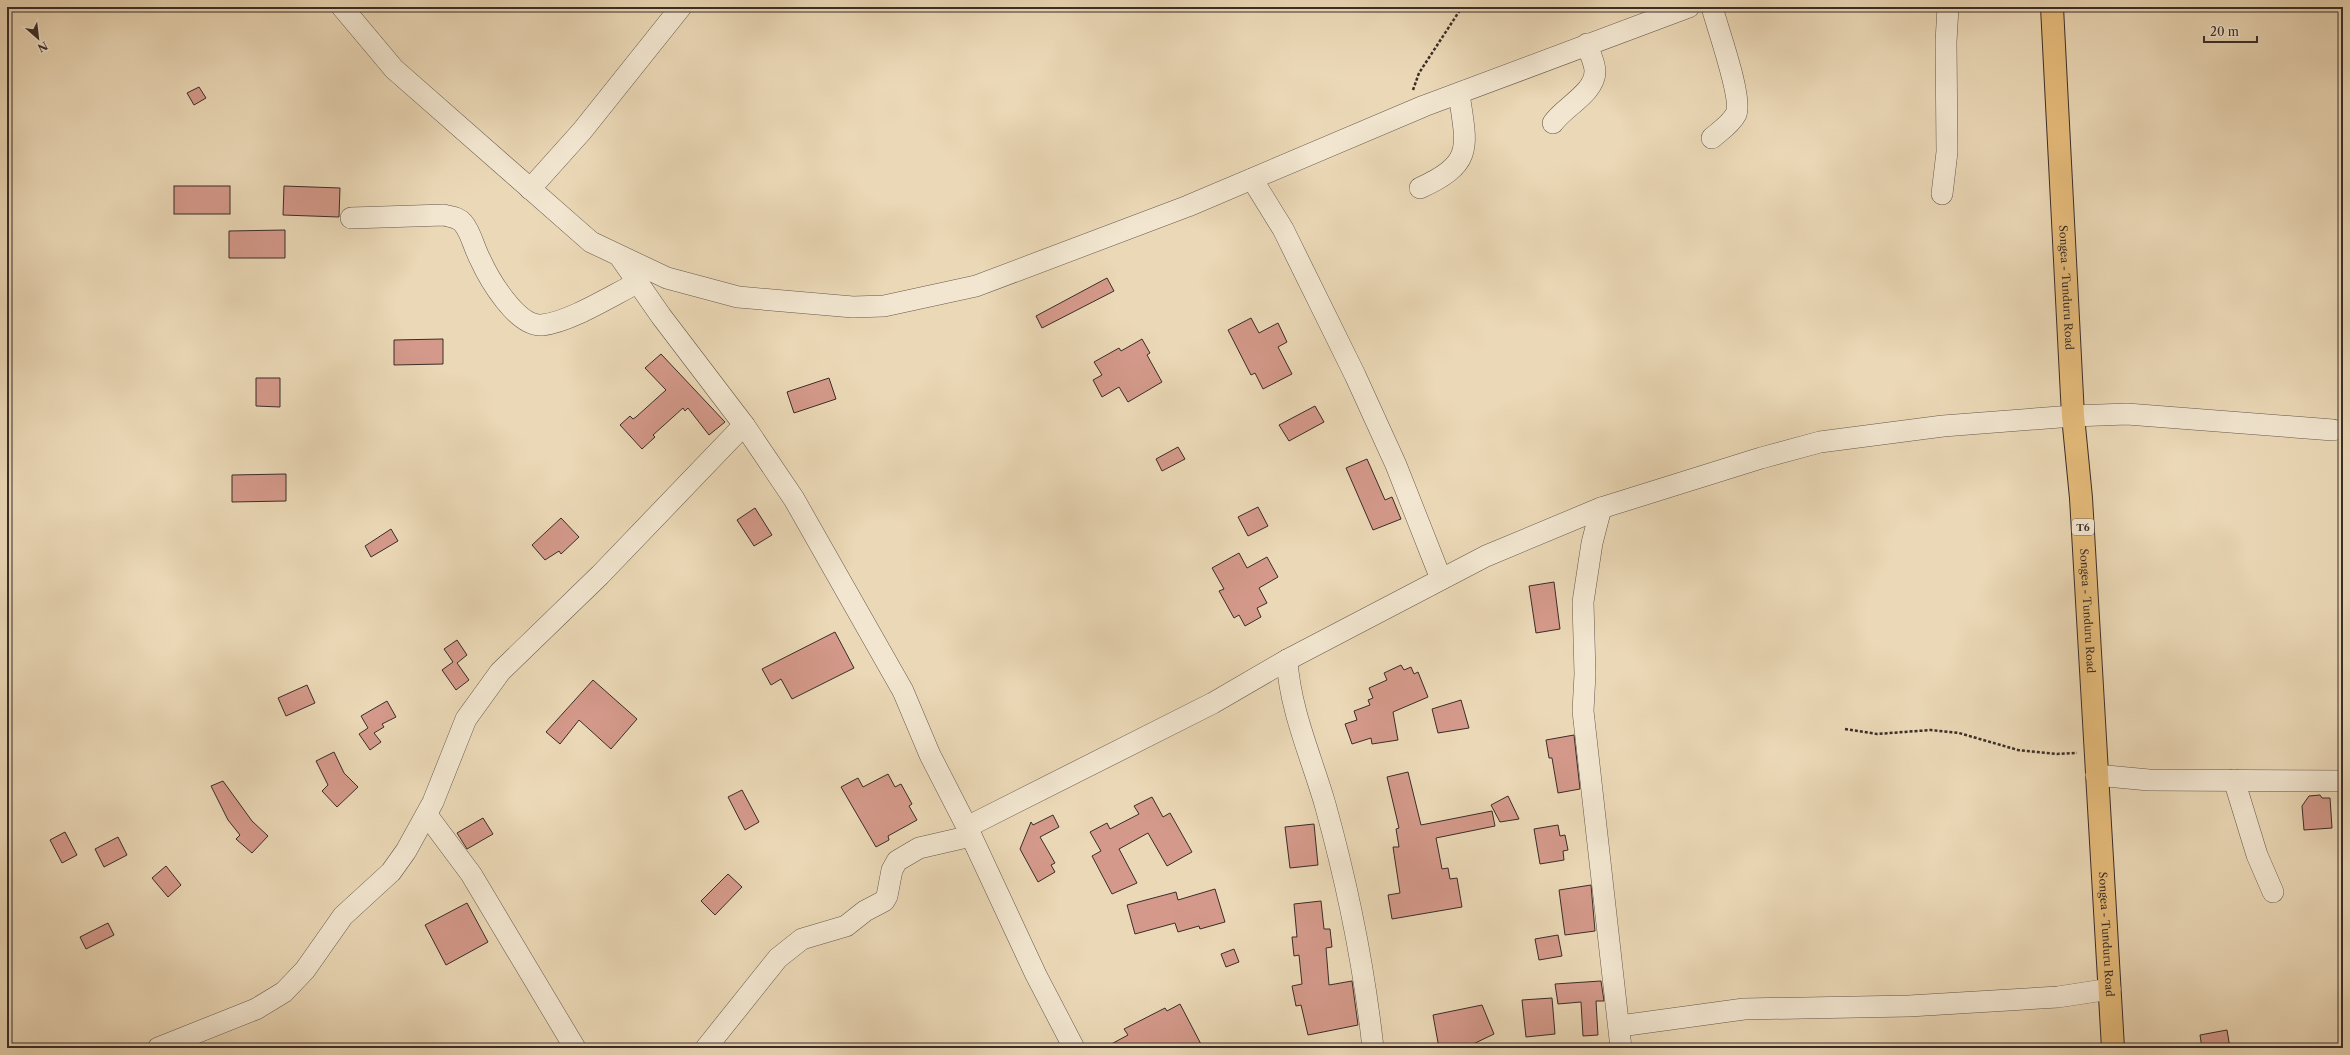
<svg xmlns="http://www.w3.org/2000/svg" width="2350" height="1055" viewBox="0 0 2350 1055" font-family="'Libre Caslon Text',serif">
  <style>
    .building { fill: #d4998a; stroke: #3a2d28 }
    .lines { fill: none; stroke-linecap: round; stroke-linejoin: round }
    .minor-casing { stroke: #66584c; stroke-width: 22 }
    .highway-casing { stroke: #3a2d28; stroke-width: 24 }
    .path { stroke: #3a2d28; stroke-width: 2.5; stroke-dasharray: 3 2; stroke-linecap: butt }
    .minor { stroke: #f2e6d0; stroke-width: 21 }
    .highway { stroke: #e6bc7b; stroke-width: 22 }
    .labels { text-anchor: middle; dominant-baseline: central; stroke-width: 4; stroke-linejoin: round; paint-order: stroke }
    .shield { fill: #f2e6d0; stroke: #71645a; stroke-width: 1 }
    .shield-label { font-size: 10px; font-weight: bold; fill: #3a2d28 }
    .street-label { font-size: 11px; fill: #3a2d28; stroke: #f2e6d0 }
  </style>
  <rect width="100%" height="100%" fill="#ebd8b6"/>
  <filter id="stains"><feTurbulence type="fractalNoise" baseFrequency=".005" numOctaves="4"/><feColorMatrix values="0 0 0 0 .2 0 0 0 0 .09 0 0 0 0 .02 0 0 0 .5 -.17"/></filter>
  <radialGradient id="worn" r=".72"><stop offset=".6" stop-color="#630" stop-opacity="0"/><stop offset="1" stop-color="#630" stop-opacity=".3"/></radialGradient>
  <!-- building -->
  <g class="building">
    <path d="M199 87 206 98 194 105 187 93Z"/>
    <rect x="174" y="186" width="56" height="28"/>
    <path d="M284 186 340 188 339 217 283 215Z"/>
    <path d="M285 230V258H229V231Z"/>
    <path d="M1107 278 1114 291 1042 328 1036 316Z"/>
    <path d="M1251 318 1259 333 1278 323 1287 342 1278 347 1292 374 1263 389 1255 373 1251 375 1228 330Z"/>
    <path d="M443 339V364L394 365V340Z"/>
    <path d="M1142 339 1150 353 1147 355 1162 382 1128 402 1119 387 1102 397 1093 380 1102 375 1094 362 1119 348 1121 351Z"/>
    <path d="M661 354 725 422 709 435 688 408 685 411 683 408 653 435 655 437 642 449 620 425 630 416 633 419 636 417 666 390 645 368Z"/>
    <path d="M256 378H280V407L256 406Z"/>
    <path d="M829 378 836 399 794 413 787 392Z"/>
    <path d="M1315 406 1324 422 1289 441 1279 425Z"/>
    <path d="M1178 447 1185 459 1162 471 1156 459Z"/>
    <path d="M1367 459 1385 500 1392 497 1401 519 1373 530 1346 468Z"/>
    <path d="M286 474V501L232 502V475Z"/>
    <path d="M1258 507 1268 526 1248 536 1238 517Z"/>
    <path d="M755 508 772 535 754 546 737 520Z"/>
    <path d="M561 518 579 537 561 554 559 551 545 560 532 545Z"/>
    <path d="M391 529 398 541 371 557 365 546Z"/>
    <path d="M1239 553 1247 568 1267 557 1278 577 1259 588 1267 603 1257 608 1261 617 1245 626 1239 615 1234 618 1219 591 1224 589 1212 568Z"/>
    <path d="M1554 582 1560 629 1536 633 1529 586Z"/>
    <path d="M835 632 854 668 792 699 781 679 771 685 762 669Z"/>
    <path d="M457 640 467 655 457 663 469 680 456 690 442 670 453 662 444 649Z"/>
    <path d="M1401 665 1404 670 1411 667 1414 674 1418 672 1428 697 1393 712 1398 740 1372 744 1371 738 1352 744 1345 724 1357 720 1354 711 1370 705 1368 700 1373 698 1369 688 1387 680 1384 673Z"/>
    <path d="M593 680 637 719 611 749 579 720 560 744 546 732Z"/>
    <path d="M307 685 315 703 286 716 278 698Z"/>
    <path d="M1461 700 1469 728 1438 733 1432 709Z"/>
    <path d="M387 701 396 717 382 724 384 727 374 733 381 742 370 750 359 734 368 728 361 716Z"/>
    <path d="M1574 735 1580 789 1558 793 1552 758H1549L1546 740Z"/>
    <path d="M334 752 344 773 358 787 337 807 322 791 328 785 316 761Z"/>
    <path d="M1408 772 1421 825 1492 811 1495 826 1436 838 1442 869 1448 868 1450 879 1457 878 1462 907 1392 919 1388 895 1400 893 1393 847H1399L1396 829 1399 828 1387 777Z"/>
    <path d="M888 774 895 787 901 784 912 804 909 806 917 820 888 836 889 840 876 847 841 787 858 778 863 787Z"/>
    <path d="M223 781 252 821 268 836 252 853 236 839 240 835 228 820 211 786Z"/>
    <path d="M742 790 759 822 745 830 728 797Z"/>
    <path d="M2320 795 2322 798H2330L2332 828 2304 830 2302 806 2309 796Z"/>
    <path d="M1508 796 1519 819 1500 822 1491 805Z"/>
    <path d="M1152 797 1163 817 1170 813 1192 852 1167 866 1148 833 1119 849 1137 883 1112 894 1092 856 1101 851 1090 832 1107 823 1110 829 1139 814 1134 806Z"/>
    <path d="M1053 815 1059 827 1040 837 1055 863 1051 865 1055 872 1038 882 1020 849 1031 822 1033 825Z"/>
    <path d="M483 818 493 834 467 849 457 833Z"/>
    <path d="M1314 824 1318 865 1290 868 1285 827Z"/>
    <path d="M1558 825 1560 836 1565 835 1568 850 1563 851 1564 860 1540 864 1534 829Z"/>
    <path d="M65 832 77 855 62 863 50 840Z"/>
    <path d="M118 837 127 855 104 867 95 849Z"/>
    <path d="M166 866 181 885 168 897 152 878Z"/>
    <path d="M728 874 742 887 715 915 701 901Z"/>
    <path d="M1591 885 1595 931 1565 935 1559 890Z"/>
    <path d="M1215 889 1225 922 1200 929 1199 926 1178 932 1175 923 1135 934 1127 905 1176 892 1178 900Z"/>
    <path d="M1321 901 1324 929H1330L1332 947 1326 948 1329 985 1352 981 1358 1025 1308 1035 1301 1005 1296 1006 1292 986 1302 984 1299 955 1294 956 1292 937H1297L1294 904Z"/>
    <path d="M467 903 488 942 446 965 425 925Z"/>
    <path d="M108 923 114 935 86 949 80 937Z"/>
    <path d="M1558 935 1562 956 1539 960 1535 939Z"/>
    <path d="M1234 949 1239 962 1226 967 1221 954Z"/>
    <path d="M1601 981 1604 1001H1596L1598 1035 1583 1036 1581 1002 1558 1004 1555 984Z"/>
    <path d="M1552 998 1555 1034 1526 1037 1522 1000Z"/>
    <path d="M1180 1004 1203 1048H1104L1128 1035 1124 1029 1165 1008 1167 1011Z"/>
    <path d="M1482 1005 1494 1034 1469 1046 1439 1048 1433 1015Z"/>
    <path d="M2227 1030 2230 1048H2202L2200 1035Z"/>
  </g>
  <g class="lines">
    <!-- minor casing -->
    <g class="minor-casing">
      <g id="minor">
        <path d="M342 7 394 69 591 242 667 278 738 297 853 307 884 306 976 286 1188 206 1424 106 1689 7"/>
        <path d="M1712 7C1717 27 1743 98 1736 114 1731 124 1720 131 1712 138"/>
        <path d="M1553 123C1565 106 1595 93 1595 71 1595 63 1589 52 1587 44"/>
        <path d="M1252 179 1283 229 1355 375 1396 465 1441 579"/>
        <path d="M1420 188C1474 163 1467 148 1459 94"/>
        <path d="M530 189 582 131 681 7"/>
        <path d="M1942 194 1947 152 1946 42 1948 7"/>
        <path d="M351 218 444 215C451 217 458 217 463 223 471 232 474 248 480 259 489 279 517 327 542 325 570 322 611 296 637 283"/>
        <path d="M620 257 661 316 744 425 794 499 903 691 930 755 967 827 1036 975 1074 1048"/>
        <path d="M1601 508 1592 543 1583 602 1585 674 1583 711 1621 1048"/>
        <path d="M1287 660C1290 710 1311 756 1325 804 1347 883 1364 966 1373 1048"/>
        <path d="M2096 775 2149 780 2343 781"/>
        <path d="M2234 780 2257 855 2273 892"/>
        <path d="M427 815 471 874 575 1048"/>
        <path d="M967 827 1213 703 1287 660 1486 556 1601 508 1761 458 1820 442 1943 426 2073 416 2127 414 2333 430"/>
        <path d="M1620 1026 1744 1009 1909 1006 2058 997 2110 989"/>
        <path d="M158 1048 256 1009 284 992 305 970 343 916 391 872 406 851 433 802 466 719 500 672 600 575 744 425"/>
        <path d="M706 1048 778 958 802 939 846 926 865 911 884 901 887 896 892 870 897 861 919 848 971 836"/>
      </g>
    </g>
    <!-- highway casing -->
    <g class="highway-casing">
      <g id="highway">
        <path id="s1" d="M2052 7 2073 416 2081 498 2113 1048"/>
      </g>
    </g>
    <!-- path -->
    <g class="path">
      <path d="M1413 90 1419 73 1462 7"/>
      <path d="M1845 729 1877 734 1931 730 1959 733 2018 750 2057 754 2077 753"/>
    </g>
    <!-- minor -->
    <use href="#minor" class="minor"/>
    <!-- highway -->
    <use href="#highway" class="highway"/>
  </g>
  <g class="labels">
    <!-- shield labels -->
    <rect class="shield" x="2072" y="519" width="22" height="16" rx="3"/>
    <g class="shield-label">
      <text x="2083" y="527">T6</text>
    </g>
    <!-- street labels -->
    <g class="street-label">
      <text stroke="none"><textPath href="#s1" startOffset="281">Songea - Tunduru Road</textPath></text>
      <text stroke="none"><textPath href="#s1" startOffset="605">Songea - Tunduru Road</textPath></text>
      <text stroke="none"><textPath href="#s1" startOffset="929">Songea - Tunduru Road</textPath></text>
    </g>
  </g>
  <!-- margin -->
  <rect width="2350" height="1055" fill="none" stroke="#ebd8b6" stroke-width="24"/>
  <rect x="8" y="8" width="2334" height="1039" fill="none" stroke="#3a2d28" stroke-width="2"/>
  <rect x="12" y="12" width="2326" height="1031" fill="none" stroke="#3a2d28"/>
  <!-- north arrow -->
  <g transform="translate(38 38) rotate(152)" stroke="#f2e6d0" stroke-width="3" paint-order="stroke">
  <path d="M0-3L7 15L0 10L-7 15Z" fill="#3a2d28"/>
  <text y="-6" font-size="11" font-weight="bold" text-anchor="middle" fill="#3a2d28">N</text>
  </g>
  <!-- scale -->
  <path d="M2204 36v6h53v-6" fill="none" stroke="#3a2d28" stroke-width="2"/>
  <text x="2210" y="36" font-size="12" fill="#3a2d28" stroke="#f2e6d0" stroke-width="3" paint-order="stroke">20 m</text>
  <rect width="100%" height="100%" filter="url(#stains)"/>
  <rect width="100%" height="100%" fill="url(#worn)"/>
</svg>
